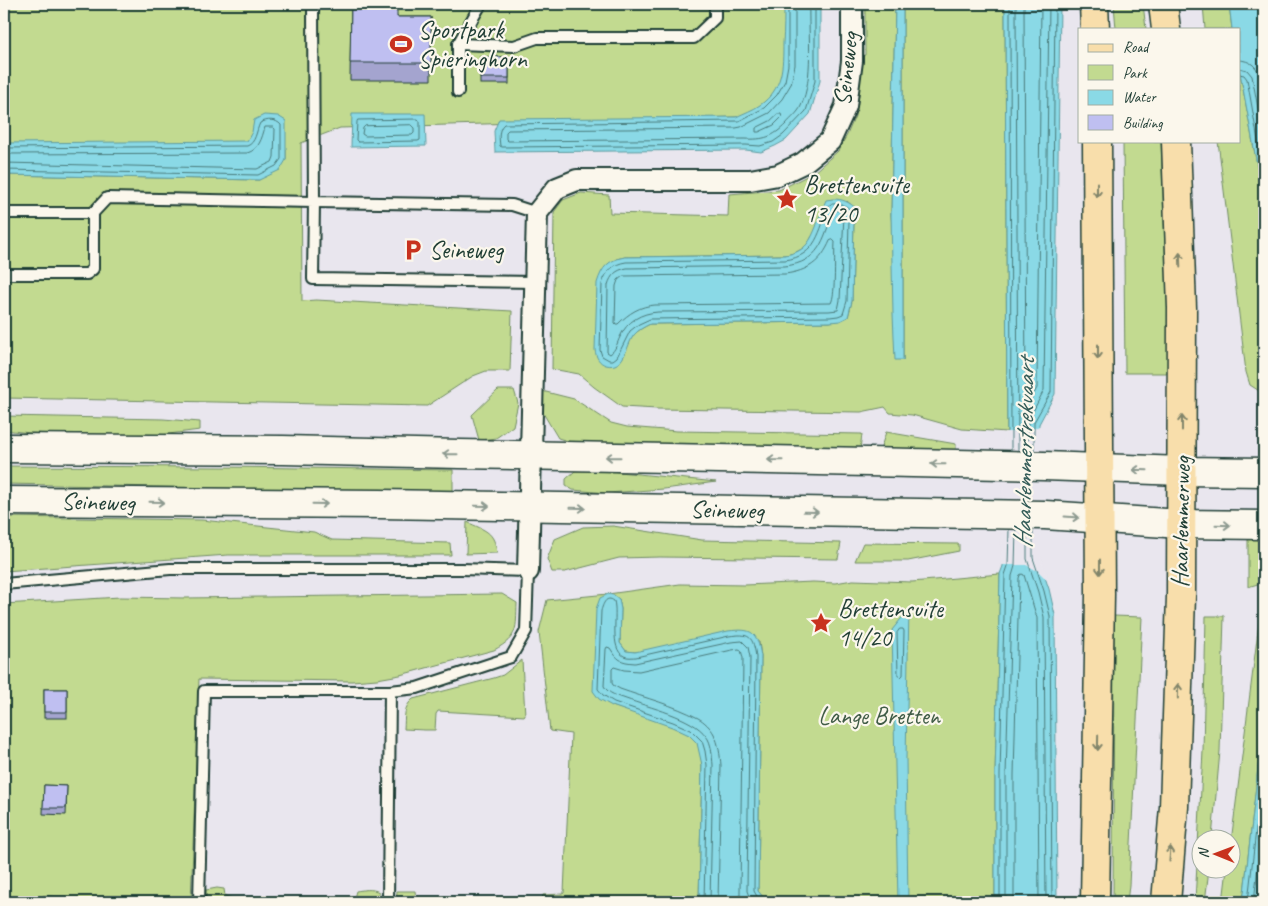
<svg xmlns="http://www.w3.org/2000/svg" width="1268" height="906" viewBox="0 0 1268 906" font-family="Caveat,sans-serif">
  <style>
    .green { fill: #c2da90; stroke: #708c62; fill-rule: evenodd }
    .water { fill: #8ad9e6; stroke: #5f9b9f }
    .pier { fill: #e9e6ee }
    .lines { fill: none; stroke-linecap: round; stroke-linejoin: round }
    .shore { stroke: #4a7b7b; stroke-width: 1 }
    .lane-casing { stroke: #1f3d34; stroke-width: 14 }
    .street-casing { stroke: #1f3d34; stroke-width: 24 }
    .secondary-casing { stroke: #1f3d34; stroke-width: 31 }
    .primary-casing { stroke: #1f3d34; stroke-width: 31 }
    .lane { stroke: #fbf7ec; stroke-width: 10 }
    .street { stroke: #fbf7ec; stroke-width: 20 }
    .secondary { stroke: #fbf7ec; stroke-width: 28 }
    .primary { stroke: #f8deab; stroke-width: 28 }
    .wall { fill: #a4a4cf; stroke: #1f3d34 }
    .building { fill: #bfbff1; stroke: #1f3d34 }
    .oneway { stroke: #81856a }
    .oneway2 { stroke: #8d9a90 }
    .labels { text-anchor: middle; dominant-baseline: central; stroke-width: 4.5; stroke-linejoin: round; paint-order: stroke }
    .poi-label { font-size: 25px; fill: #1f3d34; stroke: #fbf7ec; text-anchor: start }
    .street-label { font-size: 25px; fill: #1f3d34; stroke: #fbf7ec }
    .park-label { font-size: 25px; fill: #405c46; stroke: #fbf7ec }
    .water-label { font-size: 26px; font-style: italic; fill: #345c58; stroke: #fbf7ec }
  </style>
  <rect width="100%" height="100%" fill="#e9e6ee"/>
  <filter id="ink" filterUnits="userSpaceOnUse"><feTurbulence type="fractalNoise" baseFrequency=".02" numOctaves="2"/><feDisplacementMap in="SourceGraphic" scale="10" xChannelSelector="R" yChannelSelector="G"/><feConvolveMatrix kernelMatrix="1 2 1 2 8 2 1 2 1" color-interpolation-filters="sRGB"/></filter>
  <g filter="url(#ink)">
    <!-- green -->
    <g class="green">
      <path d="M4 4H800L774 114 736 117 340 128 301 143 302 301 316 300 512 311 510 371H486L473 376 427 406 4 398V175L259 180 286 160V149L4 155Z"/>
      <path d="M865 4H895L891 215 903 360V4H1005L1007 432 962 429 912 415 890 413 885 407 861 412 657 409 622 407 594 387 579 374 552 369 554 212 563 200 581 193 609 195 610 213 728 216 729 194 779 190 813 173 838 151 847 135 855 116 858 57 865 55ZM847 201 856 209 854 220 852 301 848 317 830 322 650 324C644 327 638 330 633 336 625 347 627 360 612 365L616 259 625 257 785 255C797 253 807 248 812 236Z"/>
      <path d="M1114 4H1143L1146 29H1116Z"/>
      <path d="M1203 4H1229L1232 29H1205Z"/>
      <path d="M1239 67 1264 203V394L1250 385 1246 372 1218 141H1239Z"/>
      <path d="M1123 141H1161L1170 373H1125Z"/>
      <path d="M498 390H514L518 403 513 426 496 438 479 440 472 415Z"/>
      <path d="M542 391 574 399 611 423 627 427 677 431 862 434 860 450 587 447 558 438 543 413Z"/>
      <path d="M4 416 163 419 200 422V430L145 437 30 433 4 430Z"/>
      <path d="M886 432 956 444V452L880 450Z"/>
      <path d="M4 466 225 467 453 470V491L267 489 4 484Z"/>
      <path d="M599 470 716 482 664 489 607 493 573 490 566 486V479L575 471Z"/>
      <path d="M4 517 202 520 314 532 332 540 450 543 451 555H228L4 571Z"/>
      <path d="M467 522C486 531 494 531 497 553L466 554Z"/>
      <path d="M613 526 702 540 841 543 838 559 660 557 619 558 565 572H552L547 559 555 539 583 527Z"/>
      <path d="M1264 537V582L1248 587V540Z"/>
      <path d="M863 543 959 544V551L908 561H855Z"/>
      <path d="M1000 574 995 775V902H767L758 891 761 656 759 642 635 652 626 651 620 643 621 609 619 599 612 706C630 712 689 728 697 742 701 749 701 758 702 765L699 902H541L543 895 562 894 564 893 571 734 550 731 539 632 547 600 608 594 680 584 745 585 813 582 835 583 853 580 912 582Z"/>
      <path d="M502 594 517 603C516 628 519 637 494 650L400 675 377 679 352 681 199 679 191 902H4V604L120 597 185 598Z"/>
      <path d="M1264 612V714L1243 902H1223L1227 869 1230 868 1231 842 1259 623Z"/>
      <path d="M1114 616 1142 617 1129 885 1127 902H1113Z"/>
      <path d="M1206 616H1224L1220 751 1212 838H1200V868L1209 869 1205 902H1195L1203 751Z"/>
      <path d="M522 660 525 716 438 711 436 714 435 730H425L404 729C405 717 403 707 413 699L494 678 503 675Z"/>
      <path d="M217 888 224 889 225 896 233 898 348 900 354 898 356 891C363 890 372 888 379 892V902H206V890Z"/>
      <path d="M397 891H415L416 899 472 902H396Z"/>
    </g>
    <!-- water -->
    <g class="water">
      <path d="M784 4H820V81L810 114 786 140 775 146 761 152 746 150 495 152 494 131 499 119 736 117C744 113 753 110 760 105 783 89 783 67 783 43 784 30 784 17 784 4Z"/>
      <path d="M895 4H903V360H895L893 314 891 215Z"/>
      <path d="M1005 4H1060L1055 394 1039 424 1038 557 1049 589 1055 615 1057 902H995V775L1000 574 1003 566 1007 432Z"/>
      <path d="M1229 4H1264V203L1239 67V29H1232Z"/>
      <path d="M352 114H425L426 146 351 147Z"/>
      <path d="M264 115 278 116 286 121V160L280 170 259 180 4 175V143L247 141 252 132 254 120Z"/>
      <path d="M833 199C843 199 849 202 857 209L854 220 852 301 848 317 840 321 830 322 650 324C644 327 638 330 634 335 626 345 625 370 606 365 599 363 596 357 595 350L597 283C602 267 608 260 625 257L785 255C804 252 809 244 816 227 819 218 822 209 826 200Z"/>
      <path d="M608 594 614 595 619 599 621 609 620 643 626 651 635 652 728 631C753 628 757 632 761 656L758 891 767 902H699L702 765 697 743 689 735 672 727 612 706 599 699 593 691 596 609 600 598Z"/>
      <path d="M909 609 906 758 908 902H898L892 630Z"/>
      <path d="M1264 714V902H1243Z"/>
    </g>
    <!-- pier -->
    <path class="pier" d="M1041 425V557L1047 576V580L1038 571 1026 565H1001L1004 432H1027Z"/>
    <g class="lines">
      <!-- shore -->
      <g class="shore">
        <path d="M788 4V65L785 81 777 95 764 108 739 121 504 124C498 129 499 138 500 146L502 147 746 145 760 146 773 142 783 135 806 111 815 81V4"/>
        <path d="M795 4V65L791 84 782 99 769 113 741 127 736 128 508 130 506 132V139L508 141 745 139C764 140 773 137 786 124 791 118 798 113 801 106 814 77 808 36 809 4"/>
        <path d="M1010 4 1011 450"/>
        <path d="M1016 4 1018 450"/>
        <path d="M1024 4 1026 399 1028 402 1030 401 1037 388 1041 4"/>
        <path d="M1239 60C1262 61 1261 82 1264 99"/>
        <path d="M1239 68 1247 70 1252 76 1264 140"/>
        <path d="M1239 74 1244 75 1247 79 1264 175"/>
        <path d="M778 114H781L782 117 774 125 759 132H756V128L770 121Z"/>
        <path d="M358 120 418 119 420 121V140L418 141 358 142 356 140 357 122Z"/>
        <path d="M411 125 414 128V133L412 135 365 136 362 134 363 128 365 126Z"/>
        <path d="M4 148 247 146C256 143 256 131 260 123 267 119 276 119 281 125V159L276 166 258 175 4 170"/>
        <path d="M4 154 247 153C259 150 262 138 265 127H273L275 129 274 157 272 162 257 169 4 163"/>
        <path d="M833 204C840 204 847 205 851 211L849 220 847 301 843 314 838 316 830 317 650 319 639 324 630 331 617 357 613 360H609L602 356 600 350 602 284C606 271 613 264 626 262L785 260C817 256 819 231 829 205Z"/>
        <path d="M835 210 841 211 844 214 840 300 838 310 829 311 658 312C641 313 627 321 620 337 617 343 616 350 610 354L607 352 608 285C611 275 616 270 627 268L785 266C820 262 823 240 833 212Z"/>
        <path d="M833 240 835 242C834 256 836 294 831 303L655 305C640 306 629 313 618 324H616L615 323 616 286 618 280 623 276 785 274C808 271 821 262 830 241Z"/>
        <path d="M1027 451 1028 421 1044 390 1049 4"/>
        <path d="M1034 451V422L1051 392 1055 4"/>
        <path d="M1027 530V559L1038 592 1044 617 1046 902"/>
        <path d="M1033 530V558L1044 591 1050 616 1052 902"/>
        <path d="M900 629H903L904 631 903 675 901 677 898 675 897 633Z"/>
        <path d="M704 902 707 765 705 751 702 741 691 730 673 722 614 702 603 695 598 689 601 611C603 604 606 595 614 601 618 615 609 649 624 656 627 658 633 657 636 657L729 636C750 633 753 636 756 657L754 891 760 902"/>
        <path d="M710 902 713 765C712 756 712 743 706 736 693 717 648 707 626 699 618 696 608 694 604 686L606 649 607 647 610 648C618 660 620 662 635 663L731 642 742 641 748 647 750 657 747 891 749 896 752 902"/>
        <path d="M718 902 721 765C720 755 719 744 714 734 711 728 704 721 698 718 674 705 645 698 620 689L613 685 612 683V669L614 667 624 670 639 671 732 650 739 649 741 650 743 658 740 891V896L743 902"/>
        <path d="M1000 902V775L1005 575 1008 566 1009 529"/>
        <path d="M1006 902V775L1012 576 1015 566 1016 530"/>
        <path d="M1014 902V775L1019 578 1020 575 1022 574 1024 575 1037 618 1039 902"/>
        <path d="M1248 902 1264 758"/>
        <path d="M1254 902 1264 813"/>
      </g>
      <!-- lane casing -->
      <g class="lane-casing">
        <g id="lane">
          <path d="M313 4 314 202 512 205 537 213"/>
          <path d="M458 44 514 46 537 38H694L715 18V4"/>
          <path d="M458 92V44L481 4"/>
          <path d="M4 213H93L107 198 314 202 313 279 535 282"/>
          <path d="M4 274H87L93 269V213"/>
          <path d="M4 584 170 569H462L528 571 526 631 511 657 417 688 390 691H204L199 902"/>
          <path d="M388 902 390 691"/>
        </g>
      </g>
      <!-- street casing -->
      <g class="street-casing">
        <path id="street" d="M528 571 537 213 557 188 577 180H750L778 175 803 163 830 141 846 106 852 61V4"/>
      </g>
      <!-- secondary casing -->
      <g class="secondary-casing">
        <g id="secondary">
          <path d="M4 448 283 450 460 454 868 462 1044 466 1182 471 1264 472"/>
          <path d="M4 501 380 504 1045 515 1181 524 1264 525"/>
        </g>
      </g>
      <!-- primary casing -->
      <g class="primary-casing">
        <g id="primary">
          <path d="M1094 4 1095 29"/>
          <path d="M1163 4 1166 29"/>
          <path d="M1095 902 1100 594 1097 141"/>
          <path d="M1166 902 1174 807 1181 596 1182 308 1176 141"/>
        </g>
      </g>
      <!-- lane -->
      <use href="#lane" class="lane"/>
      <!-- street -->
      <use href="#street" class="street"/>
      <!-- secondary -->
      <use href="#secondary" class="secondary"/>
      <!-- primary -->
      <use href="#primary" class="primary"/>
    </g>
    <!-- wall -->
    <g class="wall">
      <path d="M351 4 397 17H431V80H350Z"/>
      <rect x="480" y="57" width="29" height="27"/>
      <rect x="44" y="689" width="23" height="29"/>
      <path d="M44 785 67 786 66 815 43 814Z"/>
    </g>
    <!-- building -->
    <g class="building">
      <path d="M351 4H397V17H431V63H350Z"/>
      <rect x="480" y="57" width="29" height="21"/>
      <rect x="44" y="689" width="23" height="23"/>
      <path d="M44 785 67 786 66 808H43Z"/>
      <path d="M43 896 66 897V902H43Z"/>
    </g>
    <!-- one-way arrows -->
    <defs><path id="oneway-shaft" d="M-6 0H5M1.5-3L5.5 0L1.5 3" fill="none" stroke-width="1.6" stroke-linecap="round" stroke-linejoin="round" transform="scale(1.25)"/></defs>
    <g class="oneway">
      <use href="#oneway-shaft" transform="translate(1097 190) rotate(90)"/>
      <use href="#oneway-shaft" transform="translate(1180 260) rotate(-92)"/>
      <use href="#oneway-shaft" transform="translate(1098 352) rotate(90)"/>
      <use href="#oneway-shaft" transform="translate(1182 423) rotate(-90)"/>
      <use href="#oneway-shaft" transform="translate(1100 567) rotate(90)"/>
      <use href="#oneway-shaft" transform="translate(1178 691) rotate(-89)"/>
      <use href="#oneway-shaft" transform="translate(1098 743) rotate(91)"/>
      <use href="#oneway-shaft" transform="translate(1170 854) rotate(-86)"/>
    </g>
    <g class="oneway2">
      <use href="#oneway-shaft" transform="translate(450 454) rotate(-179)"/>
      <use href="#oneway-shaft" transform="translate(613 457) rotate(-179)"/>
      <use href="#oneway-shaft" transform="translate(775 460) rotate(-179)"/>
      <use href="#oneway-shaft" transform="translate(938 464) rotate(-179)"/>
      <use href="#oneway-shaft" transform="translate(1140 470) rotate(-178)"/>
      <use href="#oneway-shaft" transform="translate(157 502) rotate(1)"/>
      <use href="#oneway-shaft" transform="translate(320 504) rotate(1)"/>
      <use href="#oneway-shaft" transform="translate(482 506) rotate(1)"/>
      <use href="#oneway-shaft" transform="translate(578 508) rotate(1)"/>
      <use href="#oneway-shaft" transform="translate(811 512) rotate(1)"/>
      <use href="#oneway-shaft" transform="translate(1072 517) rotate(4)"/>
      <use href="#oneway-shaft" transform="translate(1223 525) rotate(2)"/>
    </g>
  </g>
  <!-- icons -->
  <defs>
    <g id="stadium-bare" transform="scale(1.725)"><path d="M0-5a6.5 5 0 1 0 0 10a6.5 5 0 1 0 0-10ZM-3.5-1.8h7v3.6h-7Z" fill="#c8321e" stroke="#fbf7ec" stroke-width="2.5" paint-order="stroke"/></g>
    <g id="sight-bare" transform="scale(1.725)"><path d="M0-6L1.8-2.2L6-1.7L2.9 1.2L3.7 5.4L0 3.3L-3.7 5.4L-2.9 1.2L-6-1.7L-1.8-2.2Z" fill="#c8321e" stroke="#fbf7ec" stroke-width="2.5" paint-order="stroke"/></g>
    <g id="parking-bare" transform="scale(1.725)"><path d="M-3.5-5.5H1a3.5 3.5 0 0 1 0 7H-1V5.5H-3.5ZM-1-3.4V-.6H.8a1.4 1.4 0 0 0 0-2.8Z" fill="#c8321e" stroke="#fbf7ec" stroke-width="2.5" paint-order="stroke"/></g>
  </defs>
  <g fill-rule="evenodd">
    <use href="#stadium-bare" x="401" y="44"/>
    <use href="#sight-bare" x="787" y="199"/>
    <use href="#parking-bare" x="413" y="250"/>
    <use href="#sight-bare" x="821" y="623"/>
  </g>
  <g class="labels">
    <!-- poi labels -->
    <g class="poi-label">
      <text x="418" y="30">Sportpark<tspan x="418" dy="29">Spieringhorn</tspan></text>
      <text x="804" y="185">Brettensuite<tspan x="804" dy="29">13/20</tspan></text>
      <text x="429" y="250">Seineweg</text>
      <text x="838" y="609">Brettensuite<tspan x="838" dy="29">14/20</tspan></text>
    </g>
    <!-- street labels -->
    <g class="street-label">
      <text transform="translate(846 69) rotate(-84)">Seineweg</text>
      <text transform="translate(98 502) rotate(1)">Seineweg</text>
      <text transform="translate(727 510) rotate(1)">Seineweg</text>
      <text transform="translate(1181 522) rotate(-89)">Haarlemmerweg</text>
    </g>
    <!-- park labels -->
    <g class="park-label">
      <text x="879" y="716">Lange Bretten</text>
    </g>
    <!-- water labels -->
    <g class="water-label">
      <text transform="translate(1024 453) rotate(-89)">Haarlemmertrekvaart</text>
    </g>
  </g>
  <!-- margin -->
  <rect width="1268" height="906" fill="none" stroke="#fbf7ec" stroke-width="20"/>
  <rect x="10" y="10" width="1248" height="886" fill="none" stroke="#1f3d34" stroke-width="2" filter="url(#ink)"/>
  <!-- legend -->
  <rect x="1078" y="28" width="162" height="115" fill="#fbf7ec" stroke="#a3ada2"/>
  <rect x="1088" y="44" width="25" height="8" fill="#f8deab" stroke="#a3ada2"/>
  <text x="1123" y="52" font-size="15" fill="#1f3d34">Road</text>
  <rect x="1088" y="65" width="25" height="15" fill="#c2da90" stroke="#a3ada2"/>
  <text x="1123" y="78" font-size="15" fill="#1f3d34">Park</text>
  <rect x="1088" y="90" width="25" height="15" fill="#8ad9e6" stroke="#a3ada2"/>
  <text x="1123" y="102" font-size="15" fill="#1f3d34">Water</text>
  <rect x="1088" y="115" width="25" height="15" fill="#bfbff1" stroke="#a3ada2"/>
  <text x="1123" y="128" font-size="15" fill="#1f3d34">Building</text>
  <!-- north arrow -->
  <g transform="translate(1216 854) rotate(271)"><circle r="24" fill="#fbf7ec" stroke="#a3ada2"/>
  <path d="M0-4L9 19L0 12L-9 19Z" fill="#c8321e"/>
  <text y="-8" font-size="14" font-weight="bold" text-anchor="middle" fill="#1f3d34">N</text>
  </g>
</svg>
